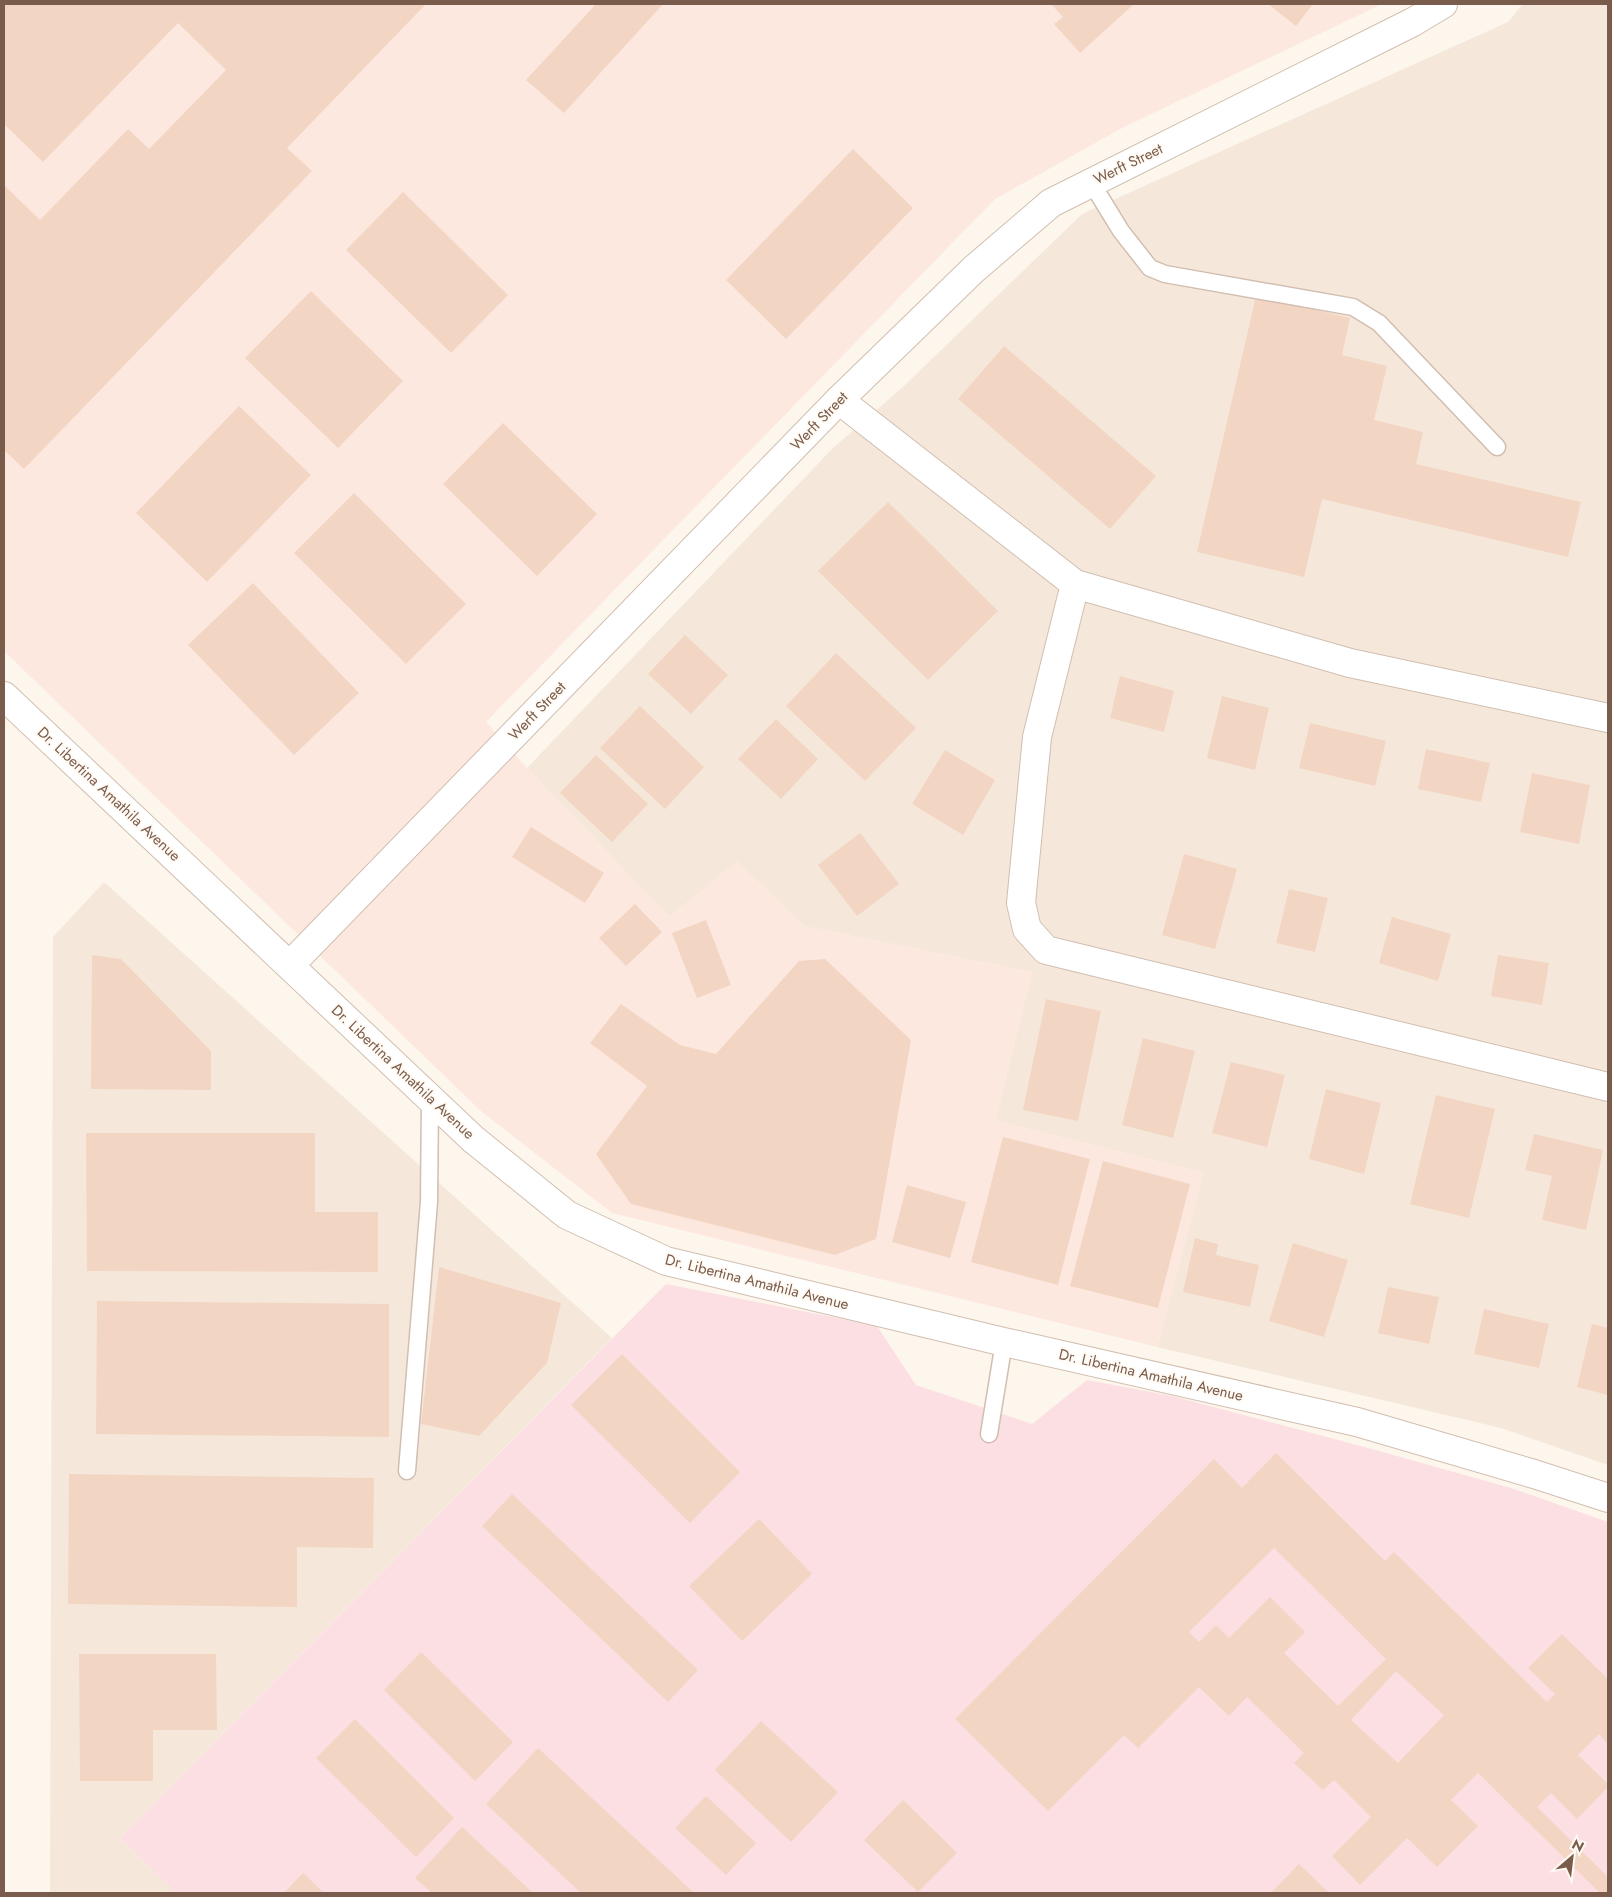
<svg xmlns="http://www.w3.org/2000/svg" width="1612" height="1897" viewBox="0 0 1612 1897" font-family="Jost,sans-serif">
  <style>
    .residential { fill: #f5e8da }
    .commercial { fill: #fde8e0 }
    .medical { fill: #fbdfe3 }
    .building { fill: #f3d5c3; fill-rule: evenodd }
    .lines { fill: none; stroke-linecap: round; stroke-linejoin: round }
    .service-casing { stroke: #d1beb0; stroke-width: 19 }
    .minor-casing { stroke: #d1beb0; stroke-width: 30 }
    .tertiary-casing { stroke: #d1beb0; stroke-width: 30 }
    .service { stroke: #fff; stroke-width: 16 }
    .minor { stroke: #fff; stroke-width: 28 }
    .tertiary { stroke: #fff; stroke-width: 28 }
    .labels { text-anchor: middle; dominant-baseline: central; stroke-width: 4; stroke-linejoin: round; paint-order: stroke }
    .street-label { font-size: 15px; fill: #7a5c4d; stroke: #fffaf3 }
  </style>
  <rect width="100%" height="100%" fill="#fdf6ec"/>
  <!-- residential -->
  <g class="residential">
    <path d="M1523 4H1608V1465L1501 1428 1157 1347 1203 1173 995 1121 1032 972 803 926 737 862 669 917 527 768 833 448 905 385 1082 214 1508 22Z"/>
    <path d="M104 882 612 1338 120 1838 176 1893H50L53 937Z"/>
  </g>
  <!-- commercial -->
  <path class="commercial" d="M4 4H1382L1124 127 995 199 486 722 527 768 669 917 737 861 803 926 1032 972 995 1121 1203 1173 1157 1347 612 1213 482 1112 4 651Z"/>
  <!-- medical -->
  <path class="medical" d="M666 1284 877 1326 916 1385 1032 1424 1087 1380 1172 1396 1361 1446 1511 1488 1608 1522V1893H176L120 1838Z"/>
  <!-- building -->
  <g class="building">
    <path d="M4 4H426L287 148 312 171 24 469 4 450V185L40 220 128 129 149 149 226 70 178 23 43 162 4 124Z"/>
    <path d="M596 4H663L564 113 526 80Z"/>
    <path d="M1051 4H1134L1080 53 1054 24 1063 17Z"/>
    <path d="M1268 4H1313L1296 26Z"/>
    <path d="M853 149 913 208 786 339 726 280Z"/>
    <path d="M403 192 508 295 451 353 346 250Z"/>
    <path d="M311 291 403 381 338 448 245 358Z"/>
    <path d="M1256 296 1350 318 1342 355 1387 366 1374 420 1423 432 1416 464 1581 502 1568 557 1322 499 1304 577 1197 552Z"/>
    <path d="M1004 346 1156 476 1110 529 958 399Z"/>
    <path d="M239 406 311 475 207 582 136 513Z"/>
    <path d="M503 423 597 514 537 576 443 484Z"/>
    <path d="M354 493 466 604 406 664 294 553Z"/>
    <path d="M888 502 998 611 928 680 818 571Z"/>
    <path d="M253 583 359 693 294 755 188 645Z"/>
    <path d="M685 635 728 675 691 714 648 674Z"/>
    <path d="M836 653 916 728 865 781 786 706Z"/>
    <path d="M1120 676 1174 691 1164 732 1110 718Z"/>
    <path d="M1222 696 1269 708 1255 770 1207 758Z"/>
    <path d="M640 706 704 767 665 809 600 748Z"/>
    <path d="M776 719 818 759 781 799 738 759Z"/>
    <path d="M1310 723 1386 741 1375 786 1299 768Z"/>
    <path d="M1426 749 1490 763 1481 802 1418 789Z"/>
    <path d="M945 750 995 780 963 835 912 804Z"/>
    <path d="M596 755 648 804 612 842 560 793Z"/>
    <path d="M1532 773 1590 785 1579 844 1520 832Z"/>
    <path d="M531 827 604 873 585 903 512 857Z"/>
    <path d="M860 833 899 884 857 916 818 865Z"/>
    <path d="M1184 854 1237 869 1215 949 1162 935Z"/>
    <path d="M1289 889 1328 898 1315 952 1276 943Z"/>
    <path d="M635 904 662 932 626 966 599 938Z"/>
    <path d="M1392 917 1451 934 1438 981 1379 963Z"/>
    <path d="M706 920 731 985 697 998 672 933Z"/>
    <path d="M92 955 121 959 211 1051V1090L91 1089Z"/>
    <path d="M1498 955 1549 963 1542 1005 1491 996Z"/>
    <path d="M825 959 911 1040 876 1239 835 1255 631 1204 596 1154 647 1086 590 1043 621 1004 680 1045 716 1054 799 961Z"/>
    <path d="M1046 999 1101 1011 1078 1121 1023 1110Z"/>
    <path d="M1143 1038 1195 1051 1173 1138 1122 1125Z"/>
    <path d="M1231 1062 1285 1075 1267 1147 1212 1133Z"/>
    <path d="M1326 1089 1381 1103 1364 1174 1309 1159Z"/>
    <path d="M1436 1095 1495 1109 1469 1218 1410 1204Z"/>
    <path d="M86 1133H315V1212H378V1272L87 1271Z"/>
    <path d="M1534 1134 1603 1150 1586 1230 1542 1220 1552 1176 1525 1170Z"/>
    <path d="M1003 1137 1090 1159 1058 1285 971 1262Z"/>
    <path d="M1103 1161 1190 1184 1158 1308 1070 1286Z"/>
    <path d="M907 1185 966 1202 950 1258 892 1242Z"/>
    <path d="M1195 1238 1218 1244 1216 1255 1259 1265 1250 1307 1183 1292Z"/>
    <path d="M1293 1243 1348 1260 1324 1337 1269 1321Z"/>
    <path d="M439 1267 561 1303 547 1363 479 1436 421 1424Z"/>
    <path d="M1388 1287 1439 1297 1429 1344 1378 1333Z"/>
    <path d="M97 1301 389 1304V1437L96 1434Z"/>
    <path d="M1484 1309 1549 1324 1539 1368 1474 1354Z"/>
    <path d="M1592 1324 1608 1328V1395L1577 1387Z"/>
    <path d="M622 1354 740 1472 690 1523 571 1405Z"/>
    <path d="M1276 1453 1385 1561 1394 1552 1547 1702 1555 1694 1528 1668 1562 1634 1608 1679V1744L1599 1734 1578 1755 1608 1784V1787L1577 1819 1551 1793 1537 1807 1608 1877V1893H1600L1478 1773 1451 1800 1478 1826 1437 1867 1407 1838 1360 1885 1332 1856 1371 1817 1334 1780 1323 1790 1294 1763 1304 1753 1247 1697 1229 1716 1199 1687 1138 1748 1124 1735 1048 1811 955 1719 1214 1459 1242 1488ZM1274 1548 1386 1659 1338 1706 1284 1653 1305 1632 1270 1597 1229 1638 1216 1625 1199 1642 1189 1632ZM1396 1671 1444 1715 1398 1763 1351 1720Z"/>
    <path d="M69 1474 374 1478 373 1548 297 1547V1607L68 1604Z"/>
    <path d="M512 1494 698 1670 668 1702 482 1526Z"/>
    <path d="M759 1519 812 1574 742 1641 689 1586Z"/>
    <path d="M421 1652 513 1742 475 1781 384 1690Z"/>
    <path d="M79 1654H216L217 1730H153V1781H80Z"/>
    <path d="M355 1719 454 1818 416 1857 316 1758Z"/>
    <path d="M761 1721 838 1792 791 1842 715 1770Z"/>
    <path d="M538 1748 694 1893H581L486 1804Z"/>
    <path d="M706 1796 756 1843 726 1875 675 1828Z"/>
    <path d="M903 1800 957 1853 918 1892 864 1840Z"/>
    <path d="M462 1827 533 1893H432L415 1878Z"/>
    <path d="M1299 1864 1329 1893H1271Z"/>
    <path d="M303 1873 324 1893H284Z"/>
  </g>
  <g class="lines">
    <!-- service casing -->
    <g class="service-casing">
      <g id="service">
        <path d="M1091 182 1121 231 1150 268 1165 274 1353 307 1379 323 1497 447"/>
        <path d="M989 1434 1004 1342"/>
        <path d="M407 1471 429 1202 430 1098"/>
      </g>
    </g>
    <!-- minor casing -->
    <g class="minor-casing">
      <g id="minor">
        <path d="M839 400 1075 584 1350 663 1608 718"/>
        <path d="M1075 584 1037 737 1021 903 1027 929 1046 950 1608 1087"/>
        <path d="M290 965 839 400 974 269 1051 203 1413 22 1443 4"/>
      </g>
    </g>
    <!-- tertiary casing -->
    <g class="tertiary-casing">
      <path id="tertiary" d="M4 696 473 1139 567 1215 666 1261 1004 1342 1357 1422 1534 1474 1608 1498"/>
    </g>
    <!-- service -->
    <use href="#service" class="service"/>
    <!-- minor -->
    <use href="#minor" class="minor"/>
    <!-- tertiary -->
    <use href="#tertiary" class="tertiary"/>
  </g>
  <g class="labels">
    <!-- street labels -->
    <g class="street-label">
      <text transform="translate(1128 164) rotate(-26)">Werft Street</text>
      <text transform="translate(819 421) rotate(-46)">Werft Street</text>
      <text transform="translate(537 711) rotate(-46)">Werft Street</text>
      <text transform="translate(109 794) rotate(43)">Dr. Libertina Amathila Avenue</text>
      <text transform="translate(403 1072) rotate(43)">Dr. Libertina Amathila Avenue</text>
      <text transform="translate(757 1282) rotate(14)">Dr. Libertina Amathila Avenue</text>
      <text transform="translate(1151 1375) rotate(13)">Dr. Libertina Amathila Avenue</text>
    </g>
  </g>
  <!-- border -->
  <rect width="1612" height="1897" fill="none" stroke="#7a5c4d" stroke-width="10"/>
  <!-- north arrow -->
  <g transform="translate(1572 1857) rotate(28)" stroke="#fffaf3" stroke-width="4" paint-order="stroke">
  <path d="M0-4L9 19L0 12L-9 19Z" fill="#7a5c4d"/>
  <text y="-8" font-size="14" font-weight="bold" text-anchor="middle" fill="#7a5c4d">N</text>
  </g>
</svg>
